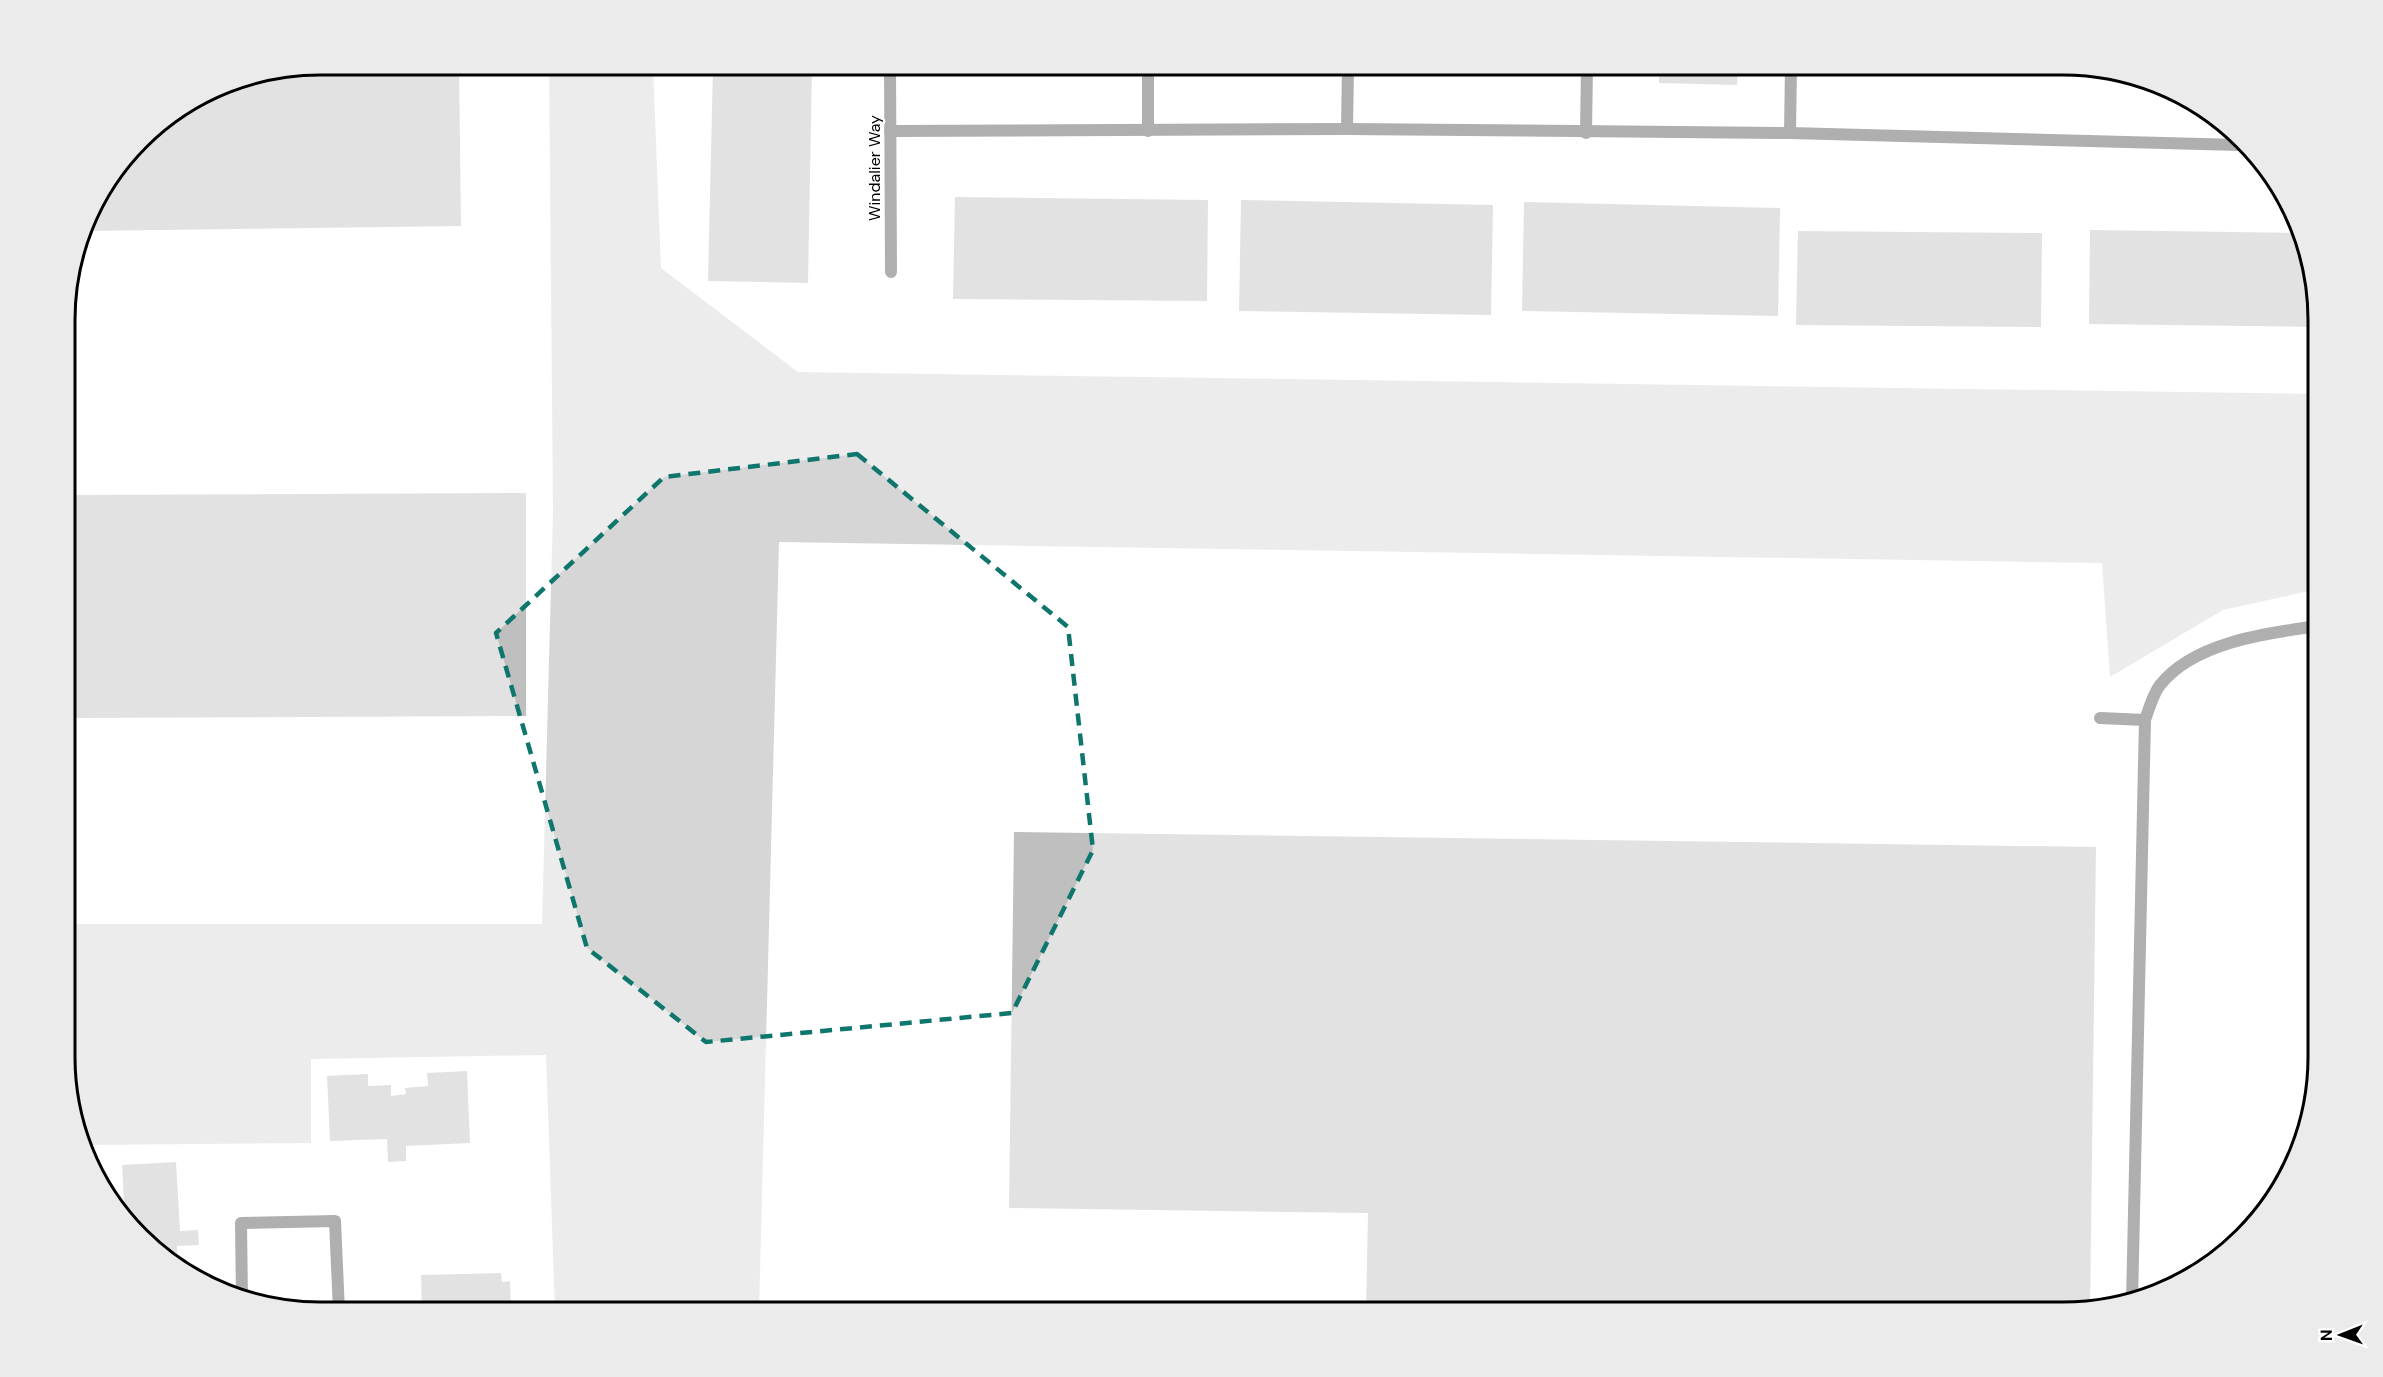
<svg xmlns="http://www.w3.org/2000/svg" width="2383" height="1377" viewBox="0 0 2383 1377" font-family="'DM Sans',sans-serif">
  <style>
    .green { fill: #d6d6d6 }
    .building { fill: #bfbfbf }
    .lines { fill: none; stroke-linecap: round; stroke-linejoin: round }
    .lane { stroke: #4f4f4f; stroke-width: 12 }
    .street { stroke: #4f4f4f; stroke-width: 12 }
    .marked { fill: none; stroke: #0f766e; stroke-width: 4.5; stroke-dasharray: 12 8; stroke-linejoin: round }
    .labels { text-anchor: middle; dominant-baseline: central; stroke-width: 4.5; stroke-linejoin: round; paint-order: stroke }
    .street-label { font-size: 16px; fill: #000; stroke: #fff }
    .rim { fill: none; stroke: #000; stroke-width: 3 }
  </style>
  <rect width="100%" height="100%" fill="#fff"/>
  <!-- green -->
  <path class="green" d="M549 65H653L661 268 798 372 2318 394V589L2223 610 2110 677 2102 563 779 542 759 1312H555L546 1055 311 1059V1143L87 1145 67 1090V924H542L553 511Z"/>
  <!-- building -->
  <g class="building">
    <path d="M320 64 459 65 461 226 84 231 91 207 151 128 223 84Z"/>
    <path d="M713 65H812L808 283 708 281Z"/>
    <rect x="1192" y="65" width="91" height="4"/>
    <path d="M1659 65H1738L1737 85 1659 83Z"/>
    <path d="M1808 65H2052V71L1808 68Z"/>
    <path d="M955 197 1208 200 1207 301 953 299Z"/>
    <path d="M1241 200 1493 205 1491 315 1239 311Z"/>
    <path d="M1524 202 1780 208 1778 316 1522 311Z"/>
    <path d="M2090 230 2302 233 2318 303V327L2089 324Z"/>
    <path d="M1798 231 2042 233 2041 327 1796 325Z"/>
    <path d="M526 493V716L67 718V495Z"/>
    <path d="M1014 832 2096 847 2090 1310 2079 1312H1366L1368 1213 1009 1208Z"/>
    <path d="M467 1071 470 1143 406 1146V1161L388 1162 387 1139 330 1141 327 1076 368 1074V1086L391 1085V1096L406 1094 405 1088 428 1086 427 1073Z"/>
    <path d="M176 1162 180 1231 198 1230 199 1245 177 1246 178 1265 115 1204H124L122 1165Z"/>
    <path d="M501 1273 502 1282 510 1281 511 1312H422L421 1275Z"/>
  </g>
  <g class="lines">
    <!-- lane -->
    <g class="lane">
      <path d="M1791 65 1790 133 2239 145"/>
      <path d="M890 131 1347 129 1790 133"/>
      <path d="M1148 131V65"/>
      <path d="M2100 718 2145 720"/>
      <path d="M2132 1302 2145 720C2149 709 2153 694 2160 685 2194 642 2267 633 2318 626"/>
    </g>
    <!-- street -->
    <g class="street">
      <path d="M890 65 891 272"/>
      <path d="M1347 129 1348 65"/>
      <path d="M1586 133 1587 65"/>
      <path d="M242 1299 241 1223 335 1221 339 1312"/>
    </g>
  </g>
  <!-- marked area -->
  <path d="M0 0H2383V1377H0ZM857 454 1068 627 1093 850 1012 1013 706 1042 587 948 496 633 664 477Z" fill="#fff" fill-opacity=".55" fill-rule="evenodd"/>
  <path class="marked" d="M857 454 1068 627 1093 850 1012 1013 706 1042 587 948 496 633 664 477Z"/>
  <g class="labels">
    <!-- street labels -->
    <g class="street-label">
      <text transform="translate(874 168) rotate(-90)">Windalier Way</text>
    </g>
  </g>
  <!-- crop -->
  <path d="M0 0H2383V1377H0ZM320 75H2063A245 245 0 0 1 2308 320V1057A245 245 0 0 1 2063 1302H320A245 245 0 0 1 75 1057V320A245 245 0 0 1 320 75Z" fill="#ebebeb" fill-rule="evenodd"/>
  <path class="rim" d="M320 75H2063A245 245 0 0 1 2308 320V1057A245 245 0 0 1 2063 1302H320A245 245 0 0 1 75 1057V320A245 245 0 0 1 320 75Z"/>
  <!-- north arrow -->
  <g transform="translate(2341 1335) rotate(269)" stroke="#ffffff" stroke-width="4.5" paint-order="stroke">
  <path d="M0-4.5L10 22L0 15L-10 22Z" fill="#000000"/>
  <text y="-9" font-size="16" font-weight="bold" text-anchor="middle" fill="#000000">N</text>
  </g>
</svg>
